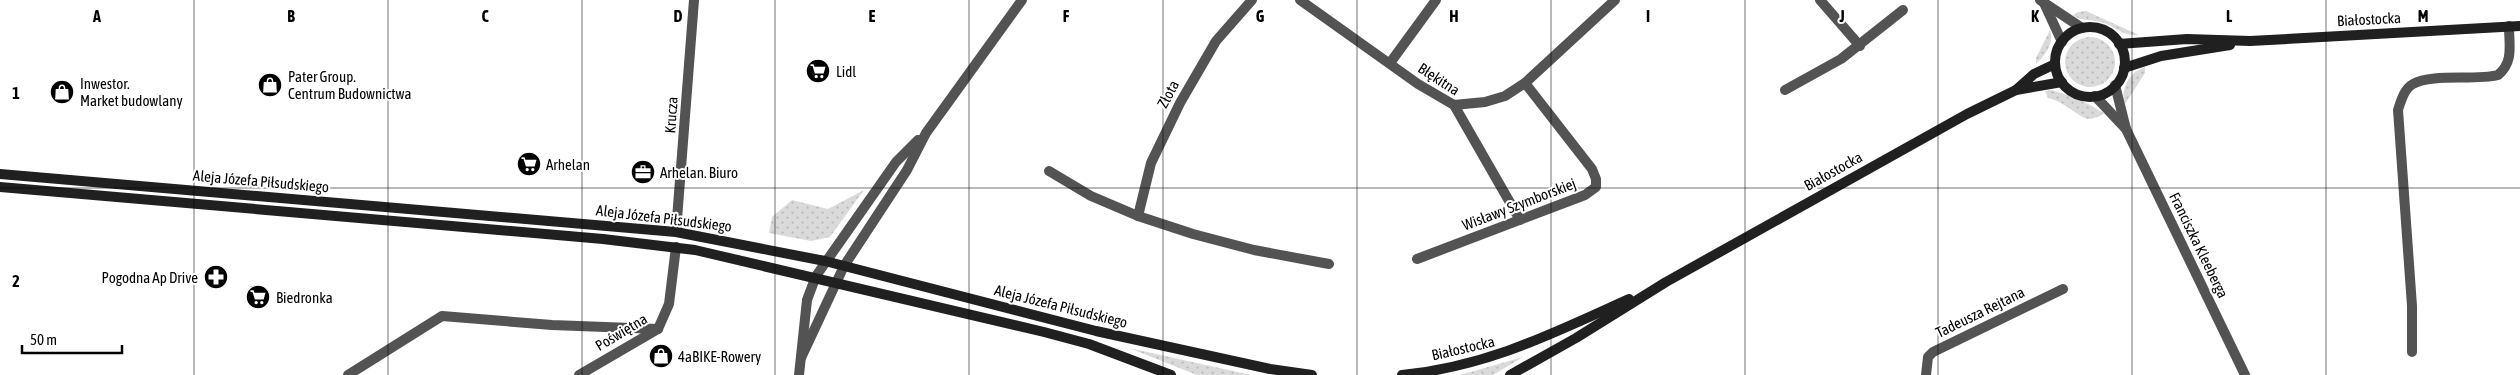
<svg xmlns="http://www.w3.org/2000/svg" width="2520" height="375" viewBox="0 0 2520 375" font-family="'Asap Condensed',sans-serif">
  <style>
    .grass { fill: url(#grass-dots) }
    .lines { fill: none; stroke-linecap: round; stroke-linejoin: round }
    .minor { stroke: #535353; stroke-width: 10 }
    .tertiary { stroke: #535353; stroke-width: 10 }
    .secondary { stroke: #202020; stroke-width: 10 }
    .grid { fill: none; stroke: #000; stroke-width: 1; stroke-opacity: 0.55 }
    .labels { text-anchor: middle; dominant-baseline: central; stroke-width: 4; stroke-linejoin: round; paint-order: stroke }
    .street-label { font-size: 15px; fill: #000; stroke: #fff }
    .poi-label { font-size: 15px; fill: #000; stroke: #fff; text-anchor: start }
    .grid-label { font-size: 16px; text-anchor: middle; font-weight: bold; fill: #000; stroke: #fff; stroke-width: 4; stroke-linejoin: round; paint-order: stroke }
  </style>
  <defs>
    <pattern id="grass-dots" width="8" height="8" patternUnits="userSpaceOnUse" patternTransform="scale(1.25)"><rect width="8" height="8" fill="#dadada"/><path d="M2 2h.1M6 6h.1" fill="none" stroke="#b9b9b9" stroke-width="1.8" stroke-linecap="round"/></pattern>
  </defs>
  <rect width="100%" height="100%" fill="#fff"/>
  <!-- grass -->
  <g class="grass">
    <path d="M2086 11 2139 35C2123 37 2115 26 2101 22 2091 19 2082 22 2073 15L2078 12Z"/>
    <path d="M2050 30C2055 43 2045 55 2036 64V58Z"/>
    <circle cx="2090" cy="62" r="25"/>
    <path d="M2145 67V73L2125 104C2120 88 2129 73 2145 67Z"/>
    <path d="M2050 90C2060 91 2098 107 2104 114 2100 116 2093 119 2089 119 2079 118 2064 101 2048 98L2045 91Z"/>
    <path d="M864 190 830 237 811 241 769 233 772 217 792 200 828 209Z"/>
    <path d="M1129 348 1251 375H1197Z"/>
    <path d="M1523 357 1493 375H1460Z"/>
  </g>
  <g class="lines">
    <!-- minor -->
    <g class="minor">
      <path d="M1252 0 1216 41 1180 103 1151 163 1138 216 1193 234 1254 250 1329 264"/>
      <path d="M1300 0 1418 84 1454 105 1520 220"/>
      <path d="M1820 0 1860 46"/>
      <path d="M1390 63 1436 0"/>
      <path d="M1785 90 1841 59 1903 10"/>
      <path d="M1454 105 1485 102 1505 96 1525 83 1615 0"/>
      <path d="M1049 171 1091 196 1138 216"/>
      <path d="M676 232 694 0"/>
      <path d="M1417 259 1585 195 1596 187V179L1592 169 1525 83"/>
      <path d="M2412 352V306L2398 110C2401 101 2404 89 2413 84 2432 73 2475 81 2498 75 2514 62 2509 45 2509 26"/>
      <path d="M348 375 442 316 552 325 658 329"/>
      <path d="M579 375 658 329 669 304 676 247"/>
      <path d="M1926 375 1928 357 1933 352 2063 289"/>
    </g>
    <!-- tertiary -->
    <g class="tertiary">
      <path d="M2040 0 2082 28"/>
      <path d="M2044 3 2062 42"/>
      <path d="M2115 85 2126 129"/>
      <path d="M2095 96 2126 129 2245 375"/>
      <path d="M801 358 844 266 907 170 926 133 1022 0"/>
      <path d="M799 375 807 300 816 276 896 162 918 140"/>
    </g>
    <!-- secondary -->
    <g class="secondary">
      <circle cx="2090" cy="62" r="35"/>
      <path d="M2119 44 2187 39 2250 41 2520 26"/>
      <path d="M2124 68 2161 56 2230 45"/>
      <path d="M2016 90 2062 82"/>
      <path d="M0 174 676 232 825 261 1096 331 1270 369 1312 375"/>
      <path d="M0 187 603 239 695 250 1044 332 1089 344 1171 375"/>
      <path d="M1402 375C1489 366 1551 334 1629 299"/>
      <path d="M1510 375 1576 338 1666 282 1967 114 2016 90 2034 74 2055 64"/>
    </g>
  </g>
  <!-- grid -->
  <path class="grid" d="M194 0V375M388 0V375M582 0V375M775 0V375M969 0V375M1163 0V375M1357 0V375M1551 0V375M1745 0V375M1938 0V375M2132 0V375M2326 0V375M0 188H2520"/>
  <!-- icons -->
  <defs>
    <g id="supermarket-disc" transform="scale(1.25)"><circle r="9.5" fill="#000" stroke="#fff"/><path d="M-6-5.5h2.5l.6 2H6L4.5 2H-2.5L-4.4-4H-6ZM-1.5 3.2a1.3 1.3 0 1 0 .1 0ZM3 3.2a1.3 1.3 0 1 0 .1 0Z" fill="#fff"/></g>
    <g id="shop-disc" transform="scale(1.25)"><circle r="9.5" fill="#000" stroke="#fff"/><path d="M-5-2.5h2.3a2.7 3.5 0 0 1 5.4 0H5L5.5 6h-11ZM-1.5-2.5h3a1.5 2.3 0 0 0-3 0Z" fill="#fff"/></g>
    <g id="office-disc" transform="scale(1.25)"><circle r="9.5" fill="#000" stroke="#fff"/><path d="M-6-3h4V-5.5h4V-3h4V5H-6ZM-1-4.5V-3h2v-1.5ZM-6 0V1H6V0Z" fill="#fff"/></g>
    <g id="pharmacy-disc" transform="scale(1.25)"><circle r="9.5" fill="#000" stroke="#fff"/><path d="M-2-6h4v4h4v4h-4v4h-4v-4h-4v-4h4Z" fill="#fff"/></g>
  </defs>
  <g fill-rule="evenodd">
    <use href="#supermarket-disc" x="818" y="71"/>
    <use href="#shop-disc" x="270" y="85"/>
    <use href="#shop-disc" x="62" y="92"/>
    <use href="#supermarket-disc" x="529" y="164"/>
    <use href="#office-disc" x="643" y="172"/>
    <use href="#pharmacy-disc" x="216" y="277"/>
    <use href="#supermarket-disc" x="258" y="297"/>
    <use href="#shop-disc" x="661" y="356"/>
  </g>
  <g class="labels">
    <!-- street labels -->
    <g class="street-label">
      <text transform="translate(2369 19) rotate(-3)">Białostocka</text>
      <text transform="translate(1439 79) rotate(33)">Błękitna</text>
      <text transform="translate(1168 94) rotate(-62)">Złota</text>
      <text transform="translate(671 115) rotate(-86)">Krucza</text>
      <text transform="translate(1833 171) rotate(-29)">Białostocka</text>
      <text transform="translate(261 181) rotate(5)">Aleja Józefa Piłsudskiego</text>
      <text transform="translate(1519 204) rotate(-21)">Wisławy Szymborskiej</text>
      <text transform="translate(664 218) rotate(7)">Aleja Józefa Piłsudskiego</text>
      <text transform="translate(2199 245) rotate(64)">Franciszka Kleeberga</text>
      <text transform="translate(1061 306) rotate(14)">Aleja Józefa Piłsudskiego</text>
      <text transform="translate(1980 312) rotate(-26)">Tadeusza Rejtana</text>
      <text transform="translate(621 332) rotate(-31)">Poświętna</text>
      <text transform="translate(1463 348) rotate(-13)">Białostocka</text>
    </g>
    <!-- poi labels -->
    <g class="poi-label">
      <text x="836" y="71">Lidl</text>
      <text x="288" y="76">Pater Group.<tspan x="288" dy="17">Centrum Budownictwa</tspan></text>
      <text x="80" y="83">Inwestor.<tspan x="80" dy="17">Market budowlany</tspan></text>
      <text x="546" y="164">Arhelan</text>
      <text x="660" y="172">Arhelan. Biuro</text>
      <text x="198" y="277" text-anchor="end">Pogodna Ap Drive</text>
      <text x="276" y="297">Biedronka</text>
      <text x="678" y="356">4aBIKE-Rowery</text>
    </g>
  </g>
  <g class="grid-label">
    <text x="97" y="22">A</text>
    <text x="291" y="22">B</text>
    <text x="485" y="22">C</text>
    <text x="678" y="22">D</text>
    <text x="872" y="22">E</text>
    <text x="1066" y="22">F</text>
    <text x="1260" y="22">G</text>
    <text x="1454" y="22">H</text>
    <text x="1648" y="22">I</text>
    <text x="1842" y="22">J</text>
    <text x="2035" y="22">K</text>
    <text x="2229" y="22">L</text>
    <text x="2423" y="22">M</text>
    <text x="16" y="99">1</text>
    <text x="16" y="287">2</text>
  </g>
  <!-- scale -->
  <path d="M22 345v8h100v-8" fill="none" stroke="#000000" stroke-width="2.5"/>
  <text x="30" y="345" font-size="15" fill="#000000" stroke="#ffffff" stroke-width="4" paint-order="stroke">50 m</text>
</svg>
